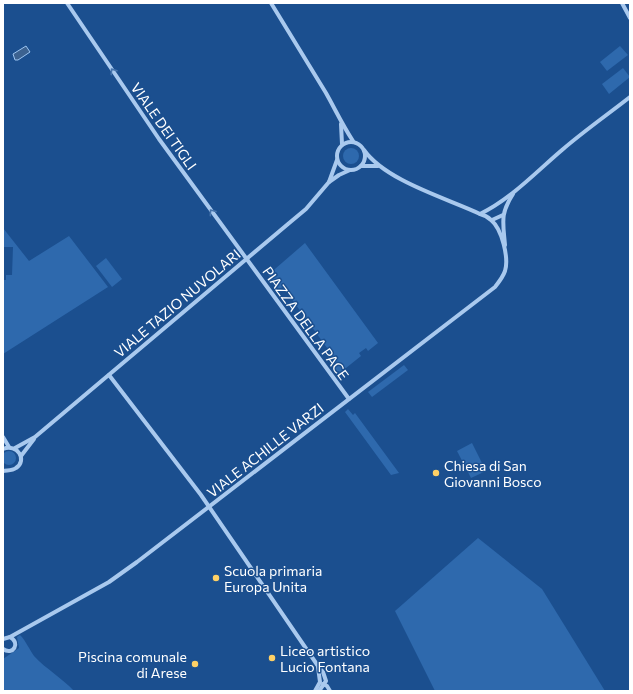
<svg xmlns="http://www.w3.org/2000/svg" width="633" height="694" viewBox="0 0 633 694" font-family="Commissioner,sans-serif">
  <style>
    .green { fill: #2e69ad }
    .water { fill: #3c6290; stroke: #9cc4f0 }
    .lines { fill: none; stroke-linecap: round; stroke-linejoin: round }
    .street { stroke: #a9c9ee; stroke-width: 4 }
    .oneway { stroke: #4674ac }
    .poi-dot { fill: #ffd166; stroke: #1b4f8f; stroke-width: 1.5 }
    .labels { text-anchor: middle; dominant-baseline: central; stroke-width: 3; stroke-linejoin: round; paint-order: stroke }
    .street-label { font-size: 14px; fill: #fff; stroke: #1b4f8f }
    .poi-label { font-size: 14px; fill: #fff; stroke: #1b4f8f; text-anchor: start }
  </style>
  <rect width="100%" height="100%" fill="#1b4f8f"/>
  <!-- green -->
  <g class="green">
    <path d="M620 46 628 55 607 71 600 62Z"/>
    <path d="M623 68 630 77 609 94 602 84Z"/>
    <circle cx="351" cy="156" r="8"/>
    <path d="M3 228 29 261 69 236 108 287 3 354V280H6V275H12L13 247H3Z"/>
    <path d="M305 243 378 343 368 351 366 348 359 353 361 356 341 372 337 371 328 357 330 352 283 287 278 289 268 275Z"/>
    <path d="M106 258 122 279 112 287 96 266Z"/>
    <path d="M404 365 408 370 372 397 368 392Z"/>
    <path d="M348 409 353 415 355 413 399 473 391 475 345 412Z"/>
    <path d="M472 443 486 471 471 478 457 451Z"/>
    <circle cx="9" cy="458" r="7"/>
    <path d="M478 538 542 589 605 691H435L395 611Z"/>
    <path d="M20 635C26 641 29 649 34 656 46 669 62 678 74 691H3V659L19 648 17 637Z"/>
  </g>
  <!-- water -->
  <path class="water" d="M26 46 30 52 18 60H15L13 54Z"/>
  <g class="lines">
    <!-- street -->
    <g class="street">
      <path d="M67 3 159 139 349 399"/>
      <path d="M271 3C289 33 308 63 326 93 335 109 343 126 353 141"/>
      <path d="M622 3 630 18"/>
      <path d="M341 124 342 144"/>
      <circle cx="351" cy="156" r="14"/>
      <path d="M361 166H378"/>
      <path d="M329 182 337 160"/>
      <path d="M480 214C511 199 536 172 562 150 584 131 607 115 630 97"/>
      <path d="M492 220 503 215"/>
      <path d="M505 245C503 222 500 214 513 194"/>
      <path d="M109 375 201 495 318 666 323 672 326 681 319 691"/>
      <path d="M3 437 9 447"/>
      <path d="M15 448 35 437 288 224 306 209 329 182 339 175 350 170"/>
      <path d="M3 449C17 443 28 460 16 468 12 471 7 470 3 471"/>
      <path d="M21 456 34 439"/>
      <path d="M10 637 109 582 137 562 495 287C499 282 503 277 505 271 509 258 502 229 491 220 488 217 484 215 480 214 446 198 386 181 364 150"/>
      <path d="M3 639 10 637C21 643 13 656 3 649"/>
      <path d="M323 684 327 686 330 691"/>
      <path d="M315 691 320 682 318 667"/>
    </g>
  </g>
  <!-- one-way arrows -->
  <defs><path id="oneway-chevron" d="M-2-3.5L2.5 0L-2 3.5" fill="none" stroke-width="1.6" stroke-linecap="round" stroke-linejoin="round"/></defs>
  <g class="oneway">
    <use href="#oneway-chevron" transform="translate(113 71) rotate(-124)"/>
    <use href="#oneway-chevron" transform="translate(212 212) rotate(-126)"/>
  </g>
  <!-- markers -->
  <g class="poi-dot">
    <circle cx="436" cy="473" r="4"/>
    <circle cx="216" cy="578" r="4"/>
    <circle cx="272" cy="658" r="4"/>
    <circle cx="195" cy="664" r="4"/>
  </g>
  <g class="labels">
    <!-- street labels -->
    <g class="street-label">
      <text transform="translate(164 126) rotate(55)">VIALE DEI TIGLI</text>
      <text transform="translate(177 303) rotate(-40)">VIALE TAZIO NUVOLARI</text>
      <text transform="translate(306 323) rotate(54)">PIAZZA DELLA PACE</text>
      <text transform="translate(265 450) rotate(-38)">VIALE ACHILLE VARZI</text>
    </g>
    <!-- poi labels -->
    <g class="poi-label">
      <text x="444" y="465">Chiesa di San<tspan x="444" dy="16">Giovanni Bosco</tspan></text>
      <text x="224" y="570">Scuola primaria<tspan x="224" dy="16">Europa Unita</tspan></text>
      <text x="280" y="650">Liceo artistico<tspan x="280" dy="16">Lucio Fontana</tspan></text>
      <text x="187" y="656" text-anchor="end">Piscina comunale<tspan x="187" dy="16">di Arese</tspan></text>
    </g>
  </g>
  <!-- border -->
  <rect width="633" height="694" fill="none" stroke="#ffffff" stroke-width="8"/>
</svg>
